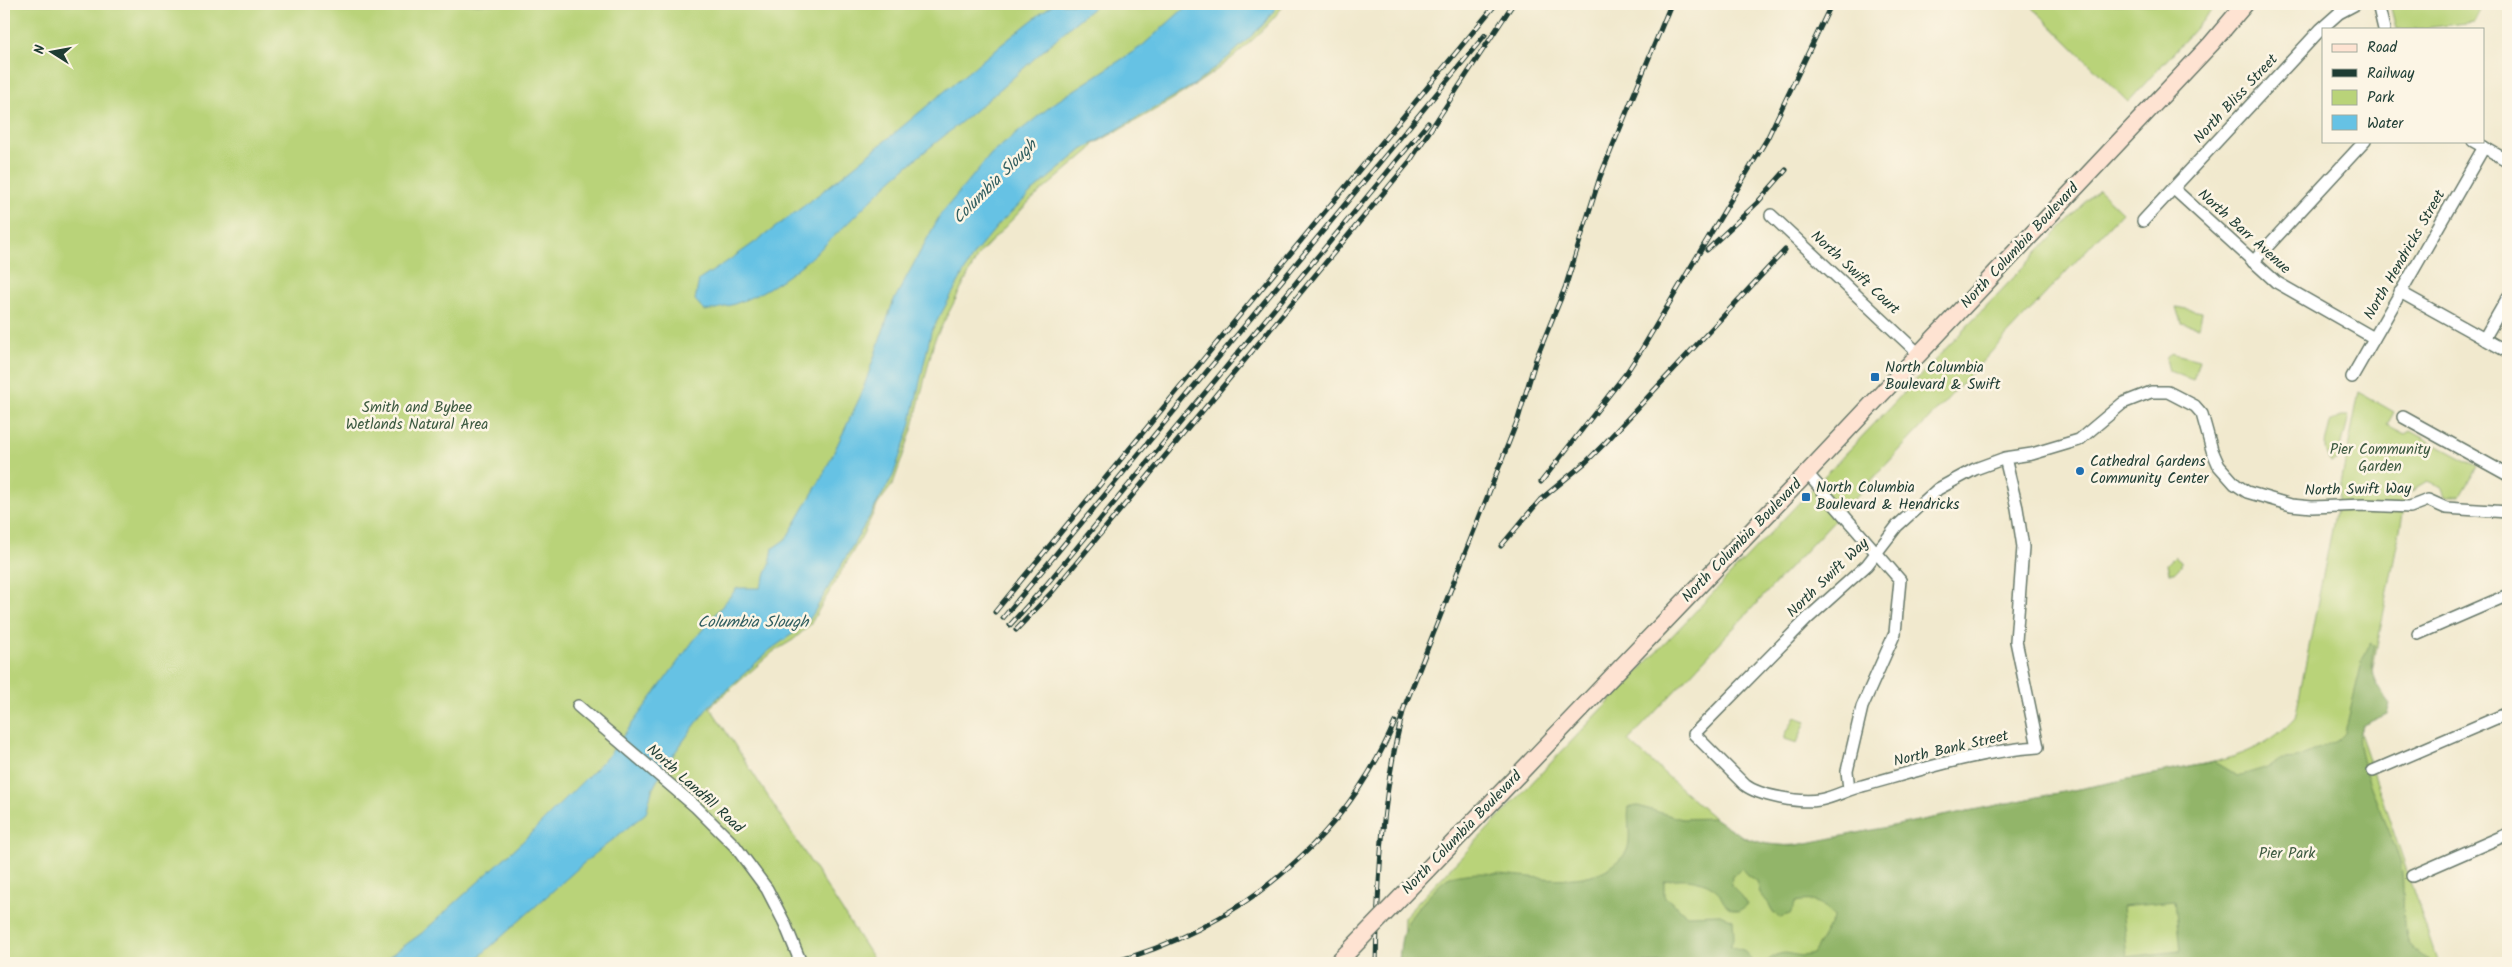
<svg xmlns="http://www.w3.org/2000/svg" width="2512" height="967" viewBox="0 0 2512 967" font-family="Kalam,sans-serif">
  <style>
    .green { fill: #b9d379; stroke: #6c8856 }
    .forest { fill: #92b569; stroke: #58794e; fill-rule: evenodd }
    .water { fill: #66c2e4; stroke: #42808c }
    .lines { fill: none; stroke-linecap: round; stroke-linejoin: round }
    .minor-casing { stroke: #68796a; stroke-width: 14 }
    .secondary-casing { stroke: #68796a; stroke-width: 19 }
    .minor { stroke: #fff; stroke-width: 11 }
    .secondary { stroke: #fee3d2; stroke-width: 16 }
    .rail-casing { stroke: #1f3d34; stroke-width: 5 }
    .rail { stroke: #fcf5e5; stroke-width: 3; stroke-dasharray: 9; stroke-linecap: butt }
    .secondary-bridge-casing { stroke: #68796a; stroke-width: 19; stroke-linecap: butt }
    .secondary-bridge { stroke: #fee3d2; stroke-width: 16 }
    .poi-dot { fill: #1f6fb2; stroke: #fcf5e5; stroke-width: 2 }
    .labels { text-anchor: middle; dominant-baseline: central; stroke-width: 5; stroke-linejoin: round; paint-order: stroke }
    .street-label { font-size: 15px; fill: #1f3d34; stroke: #fcf5e5 }
    .poi-label { font-size: 15px; fill: #1f3d34; stroke: #fcf5e5; text-anchor: start }
    .park-label { font-size: 15px; fill: #3e5b42; stroke: #fcf5e5 }
    .water-label { font-size: 16px; font-style: italic; fill: #315e60; stroke: #fcf5e5 }
  </style>
  <rect width="100%" height="100%" fill="#fcf5e5"/>
  <filter id="ink" filterUnits="userSpaceOnUse"><feTurbulence type="fractalNoise" baseFrequency=".02" numOctaves="2"/><feDisplacementMap in="SourceGraphic" scale="10" xChannelSelector="R" yChannelSelector="G"/><feConvolveMatrix kernelMatrix="1 2 1 2 8 2 1 2 1" color-interpolation-filters="sRGB"/></filter>
  <filter id="wash" filterUnits="userSpaceOnUse"><feTurbulence type="fractalNoise" baseFrequency=".0096" numOctaves="4" result="noise"/><feDisplacementMap in="SourceGraphic" scale="20" xChannelSelector="R" yChannelSelector="G"/><feGaussianBlur stdDeviation="1.12" result="paint"/><feColorMatrix in="noise" values="0 0 0 0 0 0 0 0 0 0 0 0 0 0 0 0 0 1.4 0 .05"/><feComposite in="paint" operator="in"/></filter>
  <g filter="url(#wash)">
    <rect width="100%" height="100%" fill="#f1e9ce"/>
    <!-- green -->
    <g class="green">
      <path d="M4 4H1285C1235 69 1164 105 1094 144L1090 150 1030 201 979 254 934 341 913 427 893 484 878 504 862 536 810 625 793 640 773 652 710 707 876 963H4Z"/>
      <path d="M2029 4H2218L2128 102Z"/>
      <path d="M2390 4H2469L2480 10 2474 22 2417 29H2396Z"/>
      <path d="M2098 189 2122 212 1628 741C1648 758 1667 776 1686 793 1723 827 1750 852 1804 844L2214 762C2246 755 2273 742 2295 718L2359 392 2394 412 2387 425 2405 434 2410 431 2477 467 2460 496H2445L2442 488 2427 482 2407 494 2360 733 2438 963H1403L1404 917Z"/>
      <path d="M2176 307 2202 312 2199 327 2181 323Z"/>
      <path d="M2171 353 2199 360 2193 380 2169 371 2166 359Z"/>
      <path d="M2341 416H2349L2338 459 2331 462C2320 445 2327 441 2330 423Z"/>
      <path d="M2175 556 2181 561V566L2174 573H2169L2167 564Z"/>
      <path d="M1795 717 1806 721 1797 743 1785 739V735Z"/>
    </g>
    <!-- forest -->
    <path class="forest" d="M2370 643 2375 646C2369 675 2372 681 2390 704L2387 714 2363 725C2362 728 2359 732 2359 735 2354 756 2391 834 2399 858 2407 880 2399 928 2409 944 2414 952 2426 957 2432 963H1765C1788 943 1791 961 1813 954L1834 917C1823 903 1813 898 1796 902L1790 914 1780 917 1773 913 1769 904 1760 893 1757 881 1748 876 1741 868 1732 876 1731 885 1742 896 1747 905 1739 911C1719 906 1725 897 1714 888 1700 878 1680 877 1664 881V896L1687 915 1720 914 1733 920 1734 938 1730 946 1743 950 1751 959 1750 963H1399C1401 931 1404 923 1426 899 1433 892 1440 883 1448 878 1453 875 1461 875 1466 874 1513 868 1588 898 1624 855 1634 843 1626 822 1629 807L1638 806 1682 819 1714 818 1745 838 1767 844 1792 846 2214 762 2238 776 2265 768 2283 759 2297 758 2337 740 2345 732 2363 658ZM2175 901 2180 951 2127 957 2122 906Z"/>
    <!-- water -->
    <g class="water">
      <path d="M1053 4H1098C1061 32 1028 66 992 96 961 124 927 148 896 176 840 227 785 300 705 311L695 300 699 280C825 200 934 95 1053 4Z"/>
      <path d="M1189 4H1279L1263 25 1231 55 1195 84 1082 150 1035 189 1000 223 974 254 931 332 910 427 893 476 813 614 805 625 770 650 709 706 665 766 652 790 646 813 585 862 479 957 470 963H380L422 933 522 842 609 755 694 640 737 588H760L770 564 773 548 786 539 822 477 861 395 893 302 940 215 991 154 1056 102 1142 46Z"/>
    </g>
  </g>
  <g filter="url(#ink)">
    <g class="lines">
      <!-- minor casing -->
      <g class="minor-casing">
        <g id="minor">
          <path d="M2378 4 2384 29"/>
          <path d="M2473 141 2508 161"/>
          <path d="M2174 189 2276 282 2374 338"/>
          <path d="M1771 215 1919 354"/>
          <path d="M2143 221 2321 29 2339 13 2356 4"/>
          <path d="M2253 262 2365 141"/>
          <path d="M2400 292 2508 352"/>
          <path d="M2484 339 2508 297"/>
          <path d="M2352 377 2484 147"/>
          <path d="M2403 417 2508 475"/>
          <path d="M2005 458 2017 508 2023 547 2016 641 2038 747C1978 751 1920 770 1862 786 1848 789 1833 798 1819 800 1800 803 1759 796 1745 785L1694 734 1808 618 1867 565 1897 526 1938 489 1975 469 2005 458 2032 454 2079 440 2123 403 2151 392H2168L2195 406 2202 414 2212 450 2219 466 2235 484 2247 492 2291 505 2312 507 2364 505 2410 507 2428 500 2446 508 2508 512"/>
          <path d="M1807 473 1900 580 1895 633 1862 707 1847 771 1849 789"/>
          <path d="M2418 634 2508 595"/>
          <path d="M578 706 696 807 735 846 767 889 785 924 801 963"/>
          <path d="M2373 771 2508 713"/>
          <path d="M2412 876 2508 834"/>
        </g>
      </g>
      <!-- secondary casing -->
      <g class="secondary-casing">
        <g id="secondary">
          <path d="M1426 871 1807 473 2211 44 2245 4"/>
          <path d="M1337 963 1348 952"/>
        </g>
      </g>
      <!-- minor -->
      <use href="#minor" class="minor"/>
      <!-- secondary -->
      <use href="#secondary" class="secondary"/>
      <!-- rail casing -->
      <g class="rail-casing">
        <g id="rail">
          <path d="M1707 250 1757 203 1786 170"/>
          <path d="M1541 482 1627 372 1642 349 1767 139 1831 5"/>
          <path d="M1501 546 1540 500 1586 462 1605 443 1785 250"/>
          <path d="M995 612 1496 4"/>
          <path d="M1003 618 1485 35"/>
          <path d="M1010 625 1046 585 1428 123"/>
          <path d="M1016 630 1053 591 1410 161 1513 4"/>
          <path d="M1110 963C1236 929 1343 843 1395 722"/>
          <path d="M1376 963C1378 877 1382 791 1404 708L1518 419 1536 359 1565 288 1600 177 1671 4"/>
        </g>
      </g>
      <!-- rail -->
      <use href="#rail" class="rail"/>
      <!-- secondary-bridge casing -->
      <g class="secondary-bridge-casing">
        <path id="secondary-bridge" d="M1348 952 1426 871"/>
      </g>
      <!-- secondary-bridge -->
      <use href="#secondary-bridge" class="secondary-bridge"/>
    </g>
  </g>
  <!-- markers -->
  <g class="poi-dot">
    <rect x="1870" y="372" width="10" height="10" rx="2.5"/>
    <circle cx="2080" cy="471" r="5"/>
    <rect x="1801" y="492" width="10" height="10" rx="2.5"/>
  </g>
  <g class="labels">
    <!-- street labels -->
    <g class="street-label">
      <text transform="translate(2236 99) rotate(-47)">North Bliss Street</text>
      <text transform="translate(2244 232) rotate(42)">North Barr Avenue</text>
      <text transform="translate(2020 246) rotate(-47)">North Columbia Boulevard</text>
      <text transform="translate(2405 255) rotate(-60)">North Hendricks Street</text>
      <text transform="translate(1855 273) rotate(43)">North Swift Court</text>
      <text transform="translate(2358 490) rotate(-1)">North Swift Way</text>
      <text transform="translate(1742 541) rotate(-46)">North Columbia Boulevard</text>
      <text transform="translate(1828 578) rotate(-44)">North Swift Way</text>
      <text transform="translate(1951 749) rotate(-13)">North Bank Street</text>
      <text transform="translate(695 789) rotate(42)">North Landfill Road</text>
      <text transform="translate(1462 833) rotate(-46)">North Columbia Boulevard</text>
    </g>
    <!-- poi labels -->
    <g class="poi-label">
      <text x="1885" y="368">North Columbia<tspan x="1885" dy="17">Boulevard &amp; Swift</tspan></text>
      <text x="2090" y="462">Cathedral Gardens<tspan x="2090" dy="17">Community Center</tspan></text>
      <text x="1816" y="488">North Columbia<tspan x="1816" dy="17">Boulevard &amp; Hendricks</tspan></text>
    </g>
    <!-- park labels -->
    <g class="park-label">
      <text x="417" y="408">Smith and Bybee<tspan x="417" dy="17">Wetlands Natural Area</tspan></text>
      <text x="2380" y="450">Pier Community<tspan x="2380" dy="17">Garden</tspan></text>
      <text x="2287" y="854">Pier Park</text>
    </g>
    <!-- water labels -->
    <g class="water-label">
      <text transform="translate(995 182) rotate(-45)">Columbia Slough</text>
      <text x="753" y="622">Columbia Slough</text>
    </g>
  </g>
  <!-- margin -->
  <rect width="2512" height="967" fill="none" stroke="#fcf5e5" stroke-width="20"/>
  <!-- legend -->
  <rect x="2322" y="28" width="162" height="115" fill="#fcf5e5" stroke="#a4ab9e"/>
  <rect x="2332" y="44" width="25" height="8" fill="#fee3d2" stroke="#a4ab9e"/>
  <text x="2367" y="52" font-size="15" fill="#1f3d34">Road</text>
  <rect x="2332" y="69" width="25" height="8" fill="#1f3d34" stroke="#a4ab9e"/>
  <text x="2367" y="78" font-size="15" fill="#1f3d34">Railway</text>
  <rect x="2332" y="90" width="25" height="15" fill="#b9d379" stroke="#a4ab9e"/>
  <text x="2367" y="102" font-size="15" fill="#1f3d34">Park</text>
  <rect x="2332" y="115" width="25" height="15" fill="#66c2e4" stroke="#a4ab9e"/>
  <text x="2367" y="128" font-size="15" fill="#1f3d34">Water</text>
  <!-- north arrow -->
  <g transform="translate(52 52) rotate(281)" stroke="#fcf5e5" stroke-width="4" paint-order="stroke">
  <path d="M0-4L9 19L0 12L-9 19Z" fill="#1f3d34"/>
  <text y="-8" font-size="14" font-weight="bold" text-anchor="middle" fill="#1f3d34">N</text>
  </g>
</svg>
